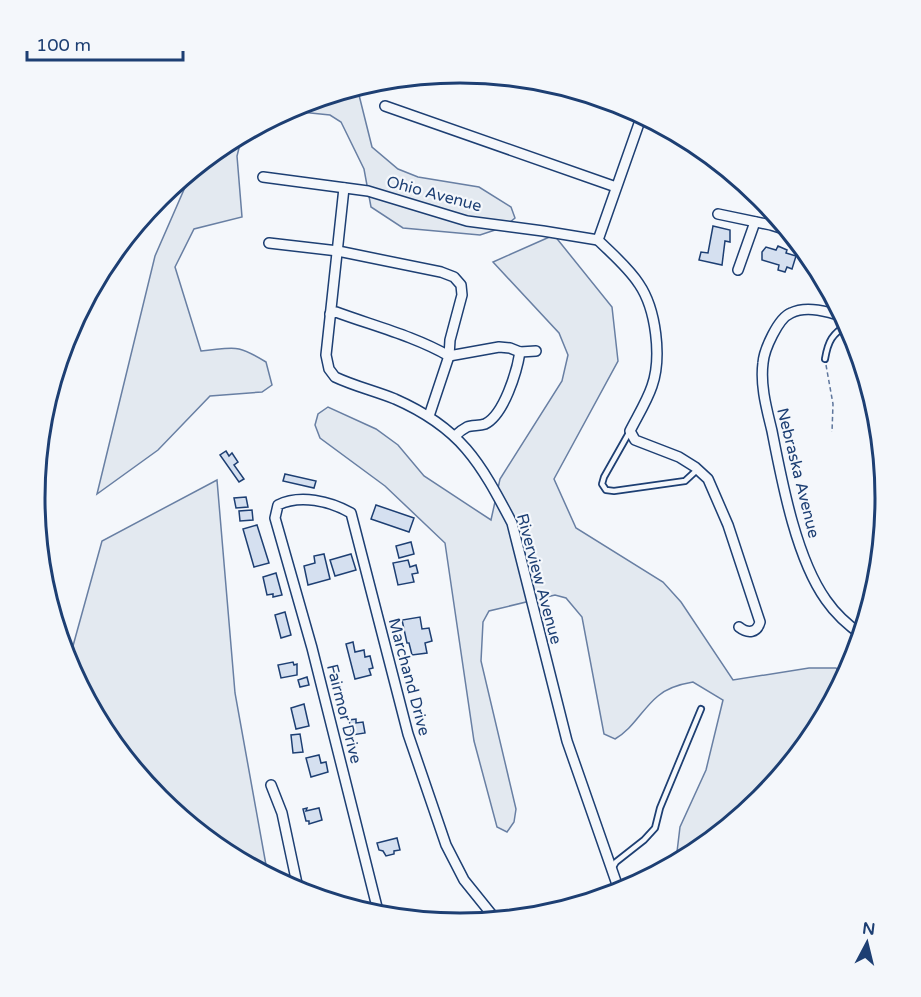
<svg xmlns="http://www.w3.org/2000/svg" width="921" height="997" viewBox="0 0 921 997" font-family="'Varela Round',sans-serif">
  <style>
    .green { fill: #e3e9f0; stroke: #687fa3; stroke-width: 1.5 }
    .building { fill: #d5e0f0; stroke: #1d3f73; stroke-width: 1.5 }
    .lines { fill: none; stroke-linecap: round; stroke-linejoin: round }
    .service-casing { stroke: #1d3f73; stroke-width: 8 }
    .minor-casing { stroke: #1d3f73; stroke-width: 12 }
    .path { stroke: #5e769c; stroke-width: 1.5; stroke-dasharray: 4.5 3; stroke-linecap: butt }
    .service { stroke: #f4f7fb; stroke-width: 4.5 }
    .minor { stroke: #f4f7fb; stroke-width: 9 }
    .labels { text-anchor: middle; dominant-baseline: central; stroke-width: 4.5; stroke-linejoin: round; paint-order: stroke }
    .street-label { font-size: 16px; fill: #1d3f73; stroke: #f4f7fb }
    .rim { fill: none; stroke: #1d3f73; stroke-width: 3 }
  </style>
  <rect width="100%" height="100%" fill="#f4f7fb"/>
  <!-- green -->
  <g class="green">
    <path d="M357 87 372 147 398 169 418 177 479 187 511 207 515 218 504 227 480 235 403 228 371 207 364 169 341 122 330 115 291 111 275 117 298 105Z"/>
    <path d="M251 130 240 144 237 156 242 217 194 229 175 267 201 351C235 348 235 343 266 362L272 385 262 392 210 396 158 450 97 494 155 256 193 169 224 144Z"/>
    <path d="M554 235 612 307 618 361 554 479 576 528 663 582 681 602 733 680 809 668H836L845 678 815 735 761 800 727 828 677 852 680 827 706 770 723 700 693 682C681 684 667 688 658 696 642 709 633 729 615 739L604 734 582 617 566 598 555 595 489 611 483 622 481 661 516 809 514 822 507 832 497 827 474 741 445 543 385 486 320 438 315 425 318 414 328 407 376 429 398 445 424 476 491 520 500 479 562 381 568 355 559 333 493 262Z"/>
    <path d="M217 480 235 693 268 876 224 853 159 799 106 735 68 664 102 541Z"/>
  </g>
  <!-- building -->
  <g class="building">
    <path d="M713 226 730 230V242L725 241 722 265 699 260 701 252 708 253Z"/>
    <path d="M778 246 787 250 786 253 796 256 792 269 787 267 785 272 778 270 779 265 762 260V252L766 247 776 250Z"/>
    <path d="M226 451 229 456 232 453 238 462 234 465 244 479 239 482 220 455Z"/>
    <path d="M285 474 316 481 314 488 283 481Z"/>
    <path d="M246 497 248 507 236 508 234 498Z"/>
    <path d="M376 505 414 518 409 532 371 519Z"/>
    <path d="M252 510 253 520 240 521 239 511Z"/>
    <path d="M257 525 269 563 254 567 243 529Z"/>
    <path d="M411 542 414 554 399 558 396 546Z"/>
    <path d="M324 554 330 579 308 585 304 566 315 563 314 556Z"/>
    <path d="M351 554 356 570 335 576 330 560Z"/>
    <path d="M408 560 410 567 416 565 418 573 412 574 414 582 398 585 393 563Z"/>
    <path d="M276 573 282 595 273 597V594L267 595 263 577Z"/>
    <path d="M285 612 291 635 281 638 275 615Z"/>
    <path d="M420 617 422 629 429 628 432 641 425 643 427 653 412 655 409 643H407L402 620Z"/>
    <path d="M353 642 355 652 364 650 365 657 370 656 373 668 369 669 371 675 355 679 346 644Z"/>
    <path d="M293 662 294 665 297 664V675L281 678 278 665Z"/>
    <path d="M307 677 309 685 300 687 298 680Z"/>
    <path d="M304 704 309 726 296 729 291 708Z"/>
    <path d="M356 719V723L363 722 365 733 352 735 349 720Z"/>
    <path d="M300 734 303 752 293 753 291 735Z"/>
    <path d="M319 755 321 763 326 762 328 772 311 777 306 758Z"/>
    <path d="M307 808 306 811 319 808 322 820 309 824V821H306L303 809Z"/>
    <path d="M397 838 400 850 394 851V854L386 856 383 851 379 850 377 843Z"/>
  </g>
  <g class="lines">
    <!-- service casing -->
    <g class="service-casing">
      <g id="service">
        <path d="M825 359C828 341 832 334 848 324"/>
        <path d="M630 431 604 477 602 484 606 490 614 491 685 481 698 469"/>
        <path d="M613 867 616 862 644 840 655 828 660 808 701 709"/>
      </g>
    </g>
    <!-- minor casing -->
    <g class="minor-casing">
      <g id="minor">
        <path d="M533 80 630 108"/>
        <path d="M385 106 616 187"/>
        <path d="M642 115 598 240C612 254 628 267 639 284 656 309 662 357 652 386 647 401 637 417 630 431L635 440 679 457 695 467 708 479 728 525 760 622C757 633 748 634 739 627"/>
        <path d="M263 177 368 191 467 221 543 231 598 240"/>
        <path d="M344 188 326 355 329 369 335 377C354 386 375 391 395 399 461 428 480 462 512 523L567 741 620 893"/>
        <path d="M718 214 771 225 790 231"/>
        <path d="M269 243 338 251 441 272 454 277 461 285 462 295 450 340 449 356 429 416"/>
        <path d="M738 270 755 222"/>
        <path d="M330 314 336 312C374 326 414 336 449 356L499 347 510 348 520 352 536 351"/>
        <path d="M844 317C829 312 807 305 791 313 778 318 764 350 763 363 760 386 767 410 772 431 782 482 796 558 826 600 835 613 849 626 862 635"/>
        <path d="M455 436C458 433 463 429 467 427 472 425 479 426 485 424 504 415 517 371 520 352"/>
        <path d="M271 785 282 813 299 893"/>
        <path d="M382 917 378 911 312 648 275 518 278 505C300 494 330 501 351 513L408 734 446 845 464 880 497 921"/>
      </g>
    </g>
    <!-- path -->
    <path class="path" d="M826 365 833 404 832 432"/>
    <!-- service -->
    <use href="#service" class="service"/>
    <!-- minor -->
    <use href="#minor" class="minor"/>
  </g>
  <g class="labels">
    <!-- street labels -->
    <g class="street-label">
      <text transform="translate(434 194) rotate(15)">Ohio Avenue</text>
      <text transform="translate(798 473) rotate(76)">Nebraska Avenue</text>
      <text transform="translate(539 579) rotate(75)">Riverview Avenue</text>
      <text transform="translate(409 677) rotate(75)">Marchand Drive</text>
      <text transform="translate(344 714) rotate(76)">Fairmor Drive</text>
    </g>
  </g>
  <!-- crop -->
  <path d="M0 0H921V997H0ZM45 498a415 415 0 1 1 830 0a415 415 0 1 1-830 0Z" fill="#f4f7fb" fill-rule="evenodd"/>
  <path class="rim" d="M45 498a415 415 0 1 1 830 0a415 415 0 1 1-830 0Z"/>
  <!-- north arrow -->
  <g transform="translate(867 943) rotate(7)" stroke="#f4f7fb" stroke-width="4.5" paint-order="stroke">
  <path d="M0-4.5L10 22L0 15L-10 22Z" fill="#1d3f73"/>
  <text y="-9" font-size="16" font-weight="bold" text-anchor="middle" fill="#1d3f73">N</text>
  </g>
  <!-- scale -->
  <path d="M27 51v9h156v-9" fill="none" stroke="#1d3f73" stroke-width="3"/>
  <text x="36" y="51" font-size="18" fill="#1d3f73" stroke="#f4f7fb" stroke-width="4.5" paint-order="stroke">100 m</text>
</svg>
